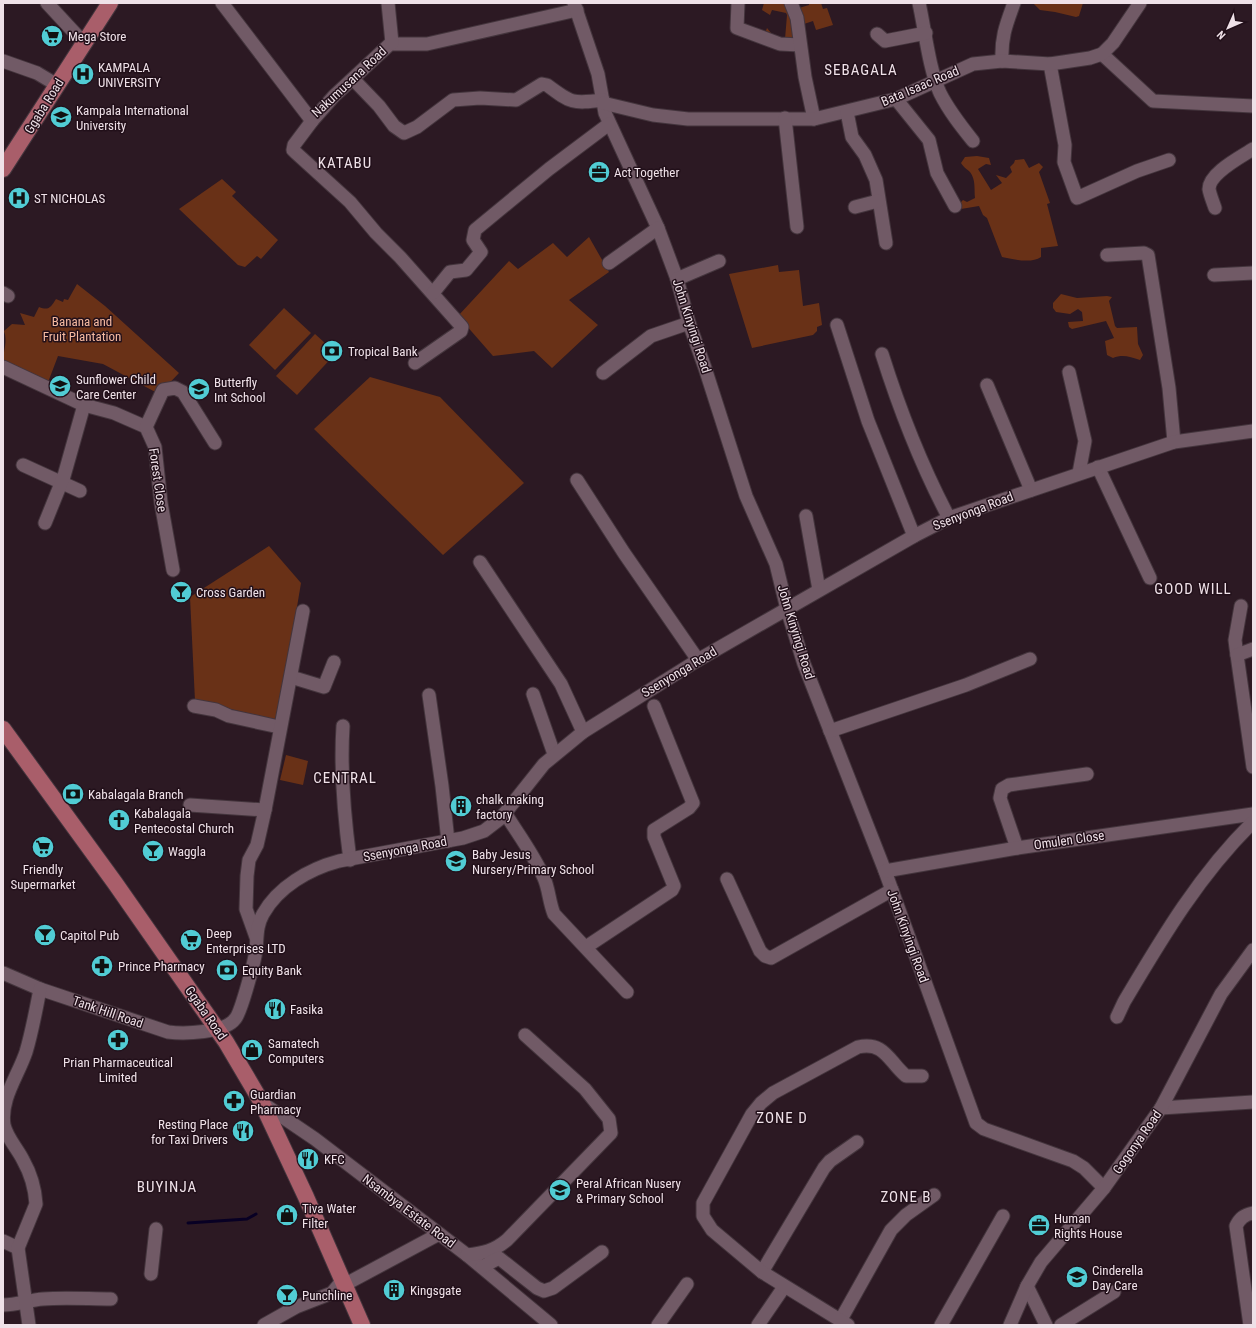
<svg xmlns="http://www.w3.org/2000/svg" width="1256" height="1328" viewBox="0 0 1256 1328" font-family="'Roboto Condensed',sans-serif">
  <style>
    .green { fill: #693117 }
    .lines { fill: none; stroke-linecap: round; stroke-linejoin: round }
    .stream { stroke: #080024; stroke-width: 3 }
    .minor-casing { stroke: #44353d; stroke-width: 15 }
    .major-casing { stroke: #44353d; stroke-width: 18 }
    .minor { stroke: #715a66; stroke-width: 13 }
    .major { stroke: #a95e6a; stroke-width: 16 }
    .labels { text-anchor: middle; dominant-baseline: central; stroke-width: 3; stroke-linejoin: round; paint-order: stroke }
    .poi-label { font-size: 13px; fill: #efe1e8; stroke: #22101a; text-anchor: start }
    .street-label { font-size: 13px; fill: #efe1e8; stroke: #22101a }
    .park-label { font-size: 13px; fill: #f6baa1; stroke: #22101a }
    .quarter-label { font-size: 15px; letter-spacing: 1px; fill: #efe1e8; stroke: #22101a }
  </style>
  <rect width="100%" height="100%" fill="#2c1923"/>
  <!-- green -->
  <g class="green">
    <path d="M764 3H785L791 9 797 41 794 43 779 44 764 36 767 28 771 33 773 39H785L787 15 786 13 772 10 770 15 762 10Z"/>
    <path d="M809 3H821L823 9 827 8 833 25 816 30 813 21 804 24 799 8 809 5Z"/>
    <path d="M1033 3H1083L1079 16 1076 17 1055 12 1040 10Z"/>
    <path d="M977 156 989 158 991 165 986 164 978 169 991 190 1002 183 996 175 1006 178 1012 172 1010 167 1014 163 1015 160 1024 159 1029 168 1039 163 1043 167 1039 172 1050 203 1047 204 1058 246 1041 248V257C1031 264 1013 259 1002 257L987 218 983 215 979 206 961 209 958 205 963 200 967 202 975 198C974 189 976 180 970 172 967 169 964 168 961 163L965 157Z"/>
    <path d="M222 179 236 192 232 196 278 240 261 259 257 256 245 267 238 265 179 209Z"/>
    <path d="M589 237 609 272 569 300 598 325 552 368 534 351 493 356 458 316 509 261 518 269 553 243 567 257Z"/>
    <path d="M778 265 779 272 799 270 803 306 819 303 822 325 817 327V331L813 335 752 348 729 274Z"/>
    <path d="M77 284 105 306 179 373 159 394 103 364 58 356 47 385 3 362C3 351 8 342 4 331L12 324 25 325 20 313 34 317 39 307C49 311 51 307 56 299L63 302 64 299 68 300Z"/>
    <path d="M1061 294 1077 298 1107 296 1112 297 1109 301 1115 326 1117 328 1137 327 1138 344 1143 355 1140 360C1130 357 1123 354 1113 358L1107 355 1105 341 1114 338 1106 321 1072 329 1069 327 1068 322 1083 321 1082 312 1078 309 1070 314 1056 312 1053 308V303Z"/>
    <path d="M284 308 311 333 275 370 249 345Z"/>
    <path d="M315 334 336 353 297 395 276 376Z"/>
    <path d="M370 377 440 397 524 483 443 555 314 429Z"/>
    <path d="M269 546 301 583 278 720 195 701 190 597Z"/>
    <path d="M286 755 308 761 303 785 280 780Z"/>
  </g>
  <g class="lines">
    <!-- stream -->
    <path class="stream" d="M188 1223 247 1219 256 1214"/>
    <!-- minor casing -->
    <g class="minor-casing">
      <g id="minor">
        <path d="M47 3 84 43"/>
        <path d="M222 3 312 121 334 96 390 44H427L577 10"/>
        <path d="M388 3 392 43"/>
        <path d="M574 3 598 74 605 113 658 228 677 279 689 323 705 368 746 496 776 564 787 609 804 664 885 871 976 1123 984 1129 1073 1161 1084 1168 1104 1188"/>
        <path d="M738 3 737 28 780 44 800 45"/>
        <path d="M791 3 797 18 805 77 814 119"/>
        <path d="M919 3C925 30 929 69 940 93 949 111 961 126 973 141"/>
        <path d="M877 34 885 41 926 33"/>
        <path d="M1102 54 1153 101 1253 106"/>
        <path d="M3 61 37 73 57 85"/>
        <path d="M1002 61C1001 37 1006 25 1014 3"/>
        <path d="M1050 64 1065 145 1064 162 1077 198 1137 171 1169 160"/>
        <path d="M353 79 379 106 394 126 404 133 417 127 453 100 480 98 516 100 542 84 547 85C571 103 572 104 603 100"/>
        <path d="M896 99 929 140 937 173 955 206"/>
        <path d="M603 103 653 115 688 119H814L896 99 973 64 1002 61 1050 64 1090 58 1102 54 1113 43 1140 3"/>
        <path d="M847 112 852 137 865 155 876 180 886 243"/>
        <path d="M785 118 797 227"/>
        <path d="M312 121 294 145 293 150 295 152 350 202 376 233 400 257 462 327 461 331 415 363"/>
        <path d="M855 207 878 201"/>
        <path d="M1215 208C1213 202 1210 195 1209 189 1209 173 1241 157 1253 149"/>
        <path d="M1107 255 1144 253 1148 255 1169 388 1174 442"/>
        <path d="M609 263 658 228"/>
        <path d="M1214 275 1253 273"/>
        <path d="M677 279 719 261"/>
        <path d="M3 293 8 296"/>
        <path d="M433 293 450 272 466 270 481 252 473 240 475 230 549 169 609 124"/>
        <path d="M837 325 868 421 914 536"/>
        <path d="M882 354C900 411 921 465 949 518"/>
        <path d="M3 367 84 405 114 413 146 427 155 447 161 503 173 570"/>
        <path d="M1069 372 1085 441 1079 473"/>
        <path d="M603 373 651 336 689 323"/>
        <path d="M987 385 1031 490"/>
        <path d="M146 427 163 390 175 388 183 392 215 443"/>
        <path d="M23 465 80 491"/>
        <path d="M1098 467 1150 578"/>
        <path d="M577 480 624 553 698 660"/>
        <path d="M806 516 819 590"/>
        <path d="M45 523 64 476 84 405"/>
        <path d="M480 562 561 684 583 732"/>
        <path d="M1241 606 1235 640 1236 648 1253 767"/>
        <path d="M1237 655 1253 649"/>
        <path d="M291 677 324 687 334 662"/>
        <path d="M533 694 554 754"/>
        <path d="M429 695 442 786 448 841"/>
        <path d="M194 706 216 710 229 716 279 727"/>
        <path d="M343 726C340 771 344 815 350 860"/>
        <path d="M830 731 966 685 1030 659"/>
        <path d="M190 805 265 810"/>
        <path d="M505 813C518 834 534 855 544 878 549 889 549 902 554 914L627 992"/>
        <path d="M1017 848 1000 798 1002 789 1009 785 1087 774"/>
        <path d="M885 871 1017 848 1253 814"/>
        <path d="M727 879 760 951 765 956 771 958 892 890"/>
        <path d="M256 937 246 909 247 876 249 860 257 845 265 810 303 611"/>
        <path d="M586 947 672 890 674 886 654 837V830L689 808 693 803 654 706"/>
        <path d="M3 973 40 989 168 1032C184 1034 225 1033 235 1019 241 1013 253 966 255 956 258 941 255 928 263 914 278 887 309 869 339 861L463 838 484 831 501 818 544 764 583 732 698 660 914 536 949 518 1174 442 1253 431"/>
        <path d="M1117 1017 1124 1002C1162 938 1199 875 1253 822"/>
        <path d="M262 1103 315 1139 467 1255 551 1325"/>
        <path d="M1161 1108 1253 1102"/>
        <path d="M3 1241 18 1248"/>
        <path d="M467 1255C483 1253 494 1251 507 1240L611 1133 609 1119 585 1089 525 1035"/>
        <path d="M482 1267 499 1258 537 1288 544 1291 553 1288 602 1252"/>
        <path d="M762 1272 824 1168 830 1161 857 1142"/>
        <path d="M151 1274 156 1229"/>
        <path d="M344 1285 439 1234"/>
        <path d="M1027 1286 1046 1325"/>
        <path d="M3 1305C17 1305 29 1300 43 1299 65 1297 89 1299 111 1299"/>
        <path d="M840 1321 891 1230 906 1215 934 1195"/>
        <path d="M29 1325 18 1248 36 1204C35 1188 31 1174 23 1160 17 1148 7 1138 4 1125 0 1099 18 1076 26 1052 32 1032 36 1010 40 989"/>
        <path d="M264 1325 296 1307 332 1293 342 1281"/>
        <path d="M658 1325 687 1284"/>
        <path d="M758 1325 784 1287"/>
        <path d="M848 1325 762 1272 712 1230 703 1216V1203L752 1114 761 1103 773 1093 858 1047C885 1041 889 1062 906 1076H922"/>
        <path d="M941 1325 1003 1216"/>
        <path d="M1010 1325 1027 1286 1041 1262 1104 1188 1161 1108 1221 994 1253 950"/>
        <path d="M1061 1325 1114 1292"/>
        <path d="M1250 1325 1236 1226C1240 1218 1244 1215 1253 1213"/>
      </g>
    </g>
    <!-- major casing -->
    <g class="major-casing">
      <g id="major">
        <path d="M3 169 110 3"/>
        <path d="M3 729 115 883 226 1042 262 1103 306 1197 362 1325"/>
      </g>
    </g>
    <!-- minor -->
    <use href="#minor" class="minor"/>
    <!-- major -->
    <use href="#major" class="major"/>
  </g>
  <!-- icons -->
  <defs>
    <g id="supermarket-disc" transform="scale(1.15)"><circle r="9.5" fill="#51ccd4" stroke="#22101a"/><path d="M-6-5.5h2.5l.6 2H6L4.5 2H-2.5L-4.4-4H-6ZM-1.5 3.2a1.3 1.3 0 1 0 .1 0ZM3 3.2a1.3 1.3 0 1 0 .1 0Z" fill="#111"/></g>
    <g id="hospital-disc" transform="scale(1.15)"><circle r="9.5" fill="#51ccd4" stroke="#22101a"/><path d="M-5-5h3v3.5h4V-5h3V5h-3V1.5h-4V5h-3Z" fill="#111"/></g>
    <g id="university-disc" transform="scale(1.15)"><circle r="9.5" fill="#51ccd4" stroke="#22101a"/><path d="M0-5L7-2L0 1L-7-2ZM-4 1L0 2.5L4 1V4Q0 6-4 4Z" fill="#111"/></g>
    <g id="office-disc" transform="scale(1.15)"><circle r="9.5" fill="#51ccd4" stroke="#22101a"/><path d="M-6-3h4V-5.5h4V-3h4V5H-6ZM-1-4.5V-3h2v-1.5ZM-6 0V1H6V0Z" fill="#111"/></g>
    <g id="bank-disc" transform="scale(1.15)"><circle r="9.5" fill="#51ccd4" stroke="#22101a"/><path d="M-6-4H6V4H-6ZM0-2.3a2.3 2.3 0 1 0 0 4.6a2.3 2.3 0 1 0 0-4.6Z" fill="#111"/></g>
    <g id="school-disc" transform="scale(1.15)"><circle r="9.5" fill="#51ccd4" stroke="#22101a"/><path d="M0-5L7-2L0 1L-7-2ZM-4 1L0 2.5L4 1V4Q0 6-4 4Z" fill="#111"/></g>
    <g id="bar-disc" transform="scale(1.15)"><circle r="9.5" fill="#51ccd4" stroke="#22101a"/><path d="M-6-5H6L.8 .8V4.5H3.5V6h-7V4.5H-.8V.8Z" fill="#111"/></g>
    <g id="building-disc" transform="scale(1.15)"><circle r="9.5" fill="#51ccd4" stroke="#22101a"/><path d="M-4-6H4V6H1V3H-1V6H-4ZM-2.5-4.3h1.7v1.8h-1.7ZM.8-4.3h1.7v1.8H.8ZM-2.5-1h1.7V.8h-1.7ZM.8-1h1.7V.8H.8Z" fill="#111"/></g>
    <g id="church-disc" transform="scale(1.15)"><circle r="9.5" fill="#51ccd4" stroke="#22101a"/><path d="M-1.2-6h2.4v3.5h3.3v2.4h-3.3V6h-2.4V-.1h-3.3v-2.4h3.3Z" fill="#111"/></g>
    <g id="pharmacy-disc" transform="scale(1.15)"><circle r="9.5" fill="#51ccd4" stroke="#22101a"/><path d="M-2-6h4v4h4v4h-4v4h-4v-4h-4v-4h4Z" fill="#111"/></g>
    <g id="restaurant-disc" transform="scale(1.15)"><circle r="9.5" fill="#51ccd4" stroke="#22101a"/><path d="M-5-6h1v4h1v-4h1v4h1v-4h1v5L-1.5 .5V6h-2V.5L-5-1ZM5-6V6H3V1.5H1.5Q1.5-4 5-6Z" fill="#111"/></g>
    <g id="shop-disc" transform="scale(1.15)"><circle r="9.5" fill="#51ccd4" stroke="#22101a"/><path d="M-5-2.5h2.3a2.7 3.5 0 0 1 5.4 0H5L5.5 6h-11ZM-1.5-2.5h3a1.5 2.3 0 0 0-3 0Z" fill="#111"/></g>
  </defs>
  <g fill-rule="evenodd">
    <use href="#supermarket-disc" x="52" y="36"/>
    <use href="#hospital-disc" x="83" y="74"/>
    <use href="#university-disc" x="61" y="117"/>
    <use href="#office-disc" x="599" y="172"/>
    <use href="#hospital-disc" x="19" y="198"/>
    <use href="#bank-disc" x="332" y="351"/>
    <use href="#school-disc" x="60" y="386"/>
    <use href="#school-disc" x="199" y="389"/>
    <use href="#bar-disc" x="181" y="592"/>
    <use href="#bank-disc" x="73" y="794"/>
    <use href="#building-disc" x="461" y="806"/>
    <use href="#church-disc" x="119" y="820"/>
    <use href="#supermarket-disc" x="43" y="847"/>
    <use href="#bar-disc" x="153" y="851"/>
    <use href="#school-disc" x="456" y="861"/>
    <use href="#bar-disc" x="45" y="935"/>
    <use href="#supermarket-disc" x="191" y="940"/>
    <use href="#pharmacy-disc" x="102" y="966"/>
    <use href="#bank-disc" x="227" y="970"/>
    <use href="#restaurant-disc" x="275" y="1009"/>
    <use href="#pharmacy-disc" x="118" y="1040"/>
    <use href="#shop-disc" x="252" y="1050"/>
    <use href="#pharmacy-disc" x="234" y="1101"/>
    <use href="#restaurant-disc" x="243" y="1131"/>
    <use href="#restaurant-disc" x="308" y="1159"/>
    <use href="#school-disc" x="560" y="1190"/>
    <use href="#shop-disc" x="287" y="1215"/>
    <use href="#office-disc" x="1039" y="1225"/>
    <use href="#school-disc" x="1077" y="1277"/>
    <use href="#building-disc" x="394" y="1290"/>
    <use href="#bar-disc" x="287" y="1295"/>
  </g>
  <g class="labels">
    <!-- poi labels -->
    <g class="poi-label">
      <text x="68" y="36">Mega Store</text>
      <text x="98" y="67">KAMPALA<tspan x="98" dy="15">UNIVERSITY</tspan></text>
      <text x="76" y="110">Kampala International<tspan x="76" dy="15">University</tspan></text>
      <text x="614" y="172">Act Together</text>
      <text x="34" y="198">ST NICHOLAS</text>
      <text x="348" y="351">Tropical Bank</text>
      <text x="76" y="379">Sunflower Child<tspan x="76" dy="15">Care Center</tspan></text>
      <text x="214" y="382">Butterfly<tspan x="214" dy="15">Int School</tspan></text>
      <text x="196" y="592">Cross Garden</text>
      <text x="88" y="794">Kabalagala Branch</text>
      <text x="476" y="799">chalk making<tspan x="476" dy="15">factory</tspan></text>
      <text x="134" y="813">Kabalagala<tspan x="134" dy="15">Pentecostal Church</tspan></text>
      <text x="168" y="851">Waggla</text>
      <text x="472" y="854">Baby Jesus<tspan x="472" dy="15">Nursery/Primary School</tspan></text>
      <text x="43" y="869" text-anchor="middle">Friendly<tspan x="43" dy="15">Supermarket</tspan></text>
      <text x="206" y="933">Deep<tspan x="206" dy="15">Enterprises LTD</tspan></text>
      <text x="60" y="935">Capitol Pub</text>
      <text x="118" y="966">Prince Pharmacy</text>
      <text x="242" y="970">Equity Bank</text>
      <text x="290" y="1009">Fasika</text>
      <text x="268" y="1043">Samatech<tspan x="268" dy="15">Computers</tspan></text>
      <text x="118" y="1062" text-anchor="middle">Prian Pharmaceutical<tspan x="118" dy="15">Limited</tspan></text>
      <text x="250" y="1094">Guardian<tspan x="250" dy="15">Pharmacy</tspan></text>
      <text x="228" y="1124" text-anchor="end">Resting Place<tspan x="228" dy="15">for Taxi Drivers</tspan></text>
      <text x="324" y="1159">KFC</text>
      <text x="576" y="1183">Peral African Nusery<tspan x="576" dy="15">&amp; Primary School</tspan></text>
      <text x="302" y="1208">Tiva Water<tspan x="302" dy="15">Filter</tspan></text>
      <text x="1054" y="1218">Human<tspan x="1054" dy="15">Rights House</tspan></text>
      <text x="1092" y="1270">Cinderella<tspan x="1092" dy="15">Day Care</tspan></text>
      <text x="410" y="1290">Kingsgate</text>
      <text x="302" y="1295">Punchline</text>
    </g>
    <!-- street labels -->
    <g class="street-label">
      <text transform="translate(349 82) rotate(-43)">Nakumusana Road</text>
      <text transform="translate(920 86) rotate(-23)">Bata Isaac Road</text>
      <text transform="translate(44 106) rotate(-58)">Ggaba Road</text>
      <text transform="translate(692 326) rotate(72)">John Kinyingi Road</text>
      <text transform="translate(158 480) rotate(82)">Forest Close</text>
      <text transform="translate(973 511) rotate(-21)">Ssenyonga Road</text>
      <text transform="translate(796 632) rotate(73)">John Kinyingi Road</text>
      <text transform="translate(679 672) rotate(-31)">Ssenyonga Road</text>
      <text transform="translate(1069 840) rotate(-8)">Omulen Close</text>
      <text transform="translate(405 849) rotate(-11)">Ssenyonga Road</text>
      <text transform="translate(908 936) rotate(70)">John Kinyingi Road</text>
      <text transform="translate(108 1012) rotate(19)">Tank Hill Road</text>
      <text transform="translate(206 1013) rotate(55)">Ggaba Road</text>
      <text transform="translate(1137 1142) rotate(-55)">Gogonya Road</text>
      <text transform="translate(409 1211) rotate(37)">Nsambya Estate Road</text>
    </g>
    <!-- park labels -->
    <g class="park-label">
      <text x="82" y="321">Banana and<tspan x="82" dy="15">Fruit Plantation</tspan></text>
    </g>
    <!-- quarter labels -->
    <g class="quarter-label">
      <text x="861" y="70">SEBAGALA</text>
      <text x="345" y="163">KATABU</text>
      <text x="1193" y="589">GOOD WILL</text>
      <text x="345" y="778">CENTRAL</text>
      <text x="782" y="1118">ZONE D</text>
      <text x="167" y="1187">BUYINJA</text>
      <text x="906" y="1197">ZONE B</text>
    </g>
  </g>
  <!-- border -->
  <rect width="1256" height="1328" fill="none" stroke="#efe1e8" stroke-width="8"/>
  <!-- north arrow -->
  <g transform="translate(1228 28) rotate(225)" stroke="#22101a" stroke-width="3" paint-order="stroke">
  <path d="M0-3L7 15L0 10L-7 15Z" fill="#efe1e8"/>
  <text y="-6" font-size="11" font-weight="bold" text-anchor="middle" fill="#efe1e8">N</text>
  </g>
</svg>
